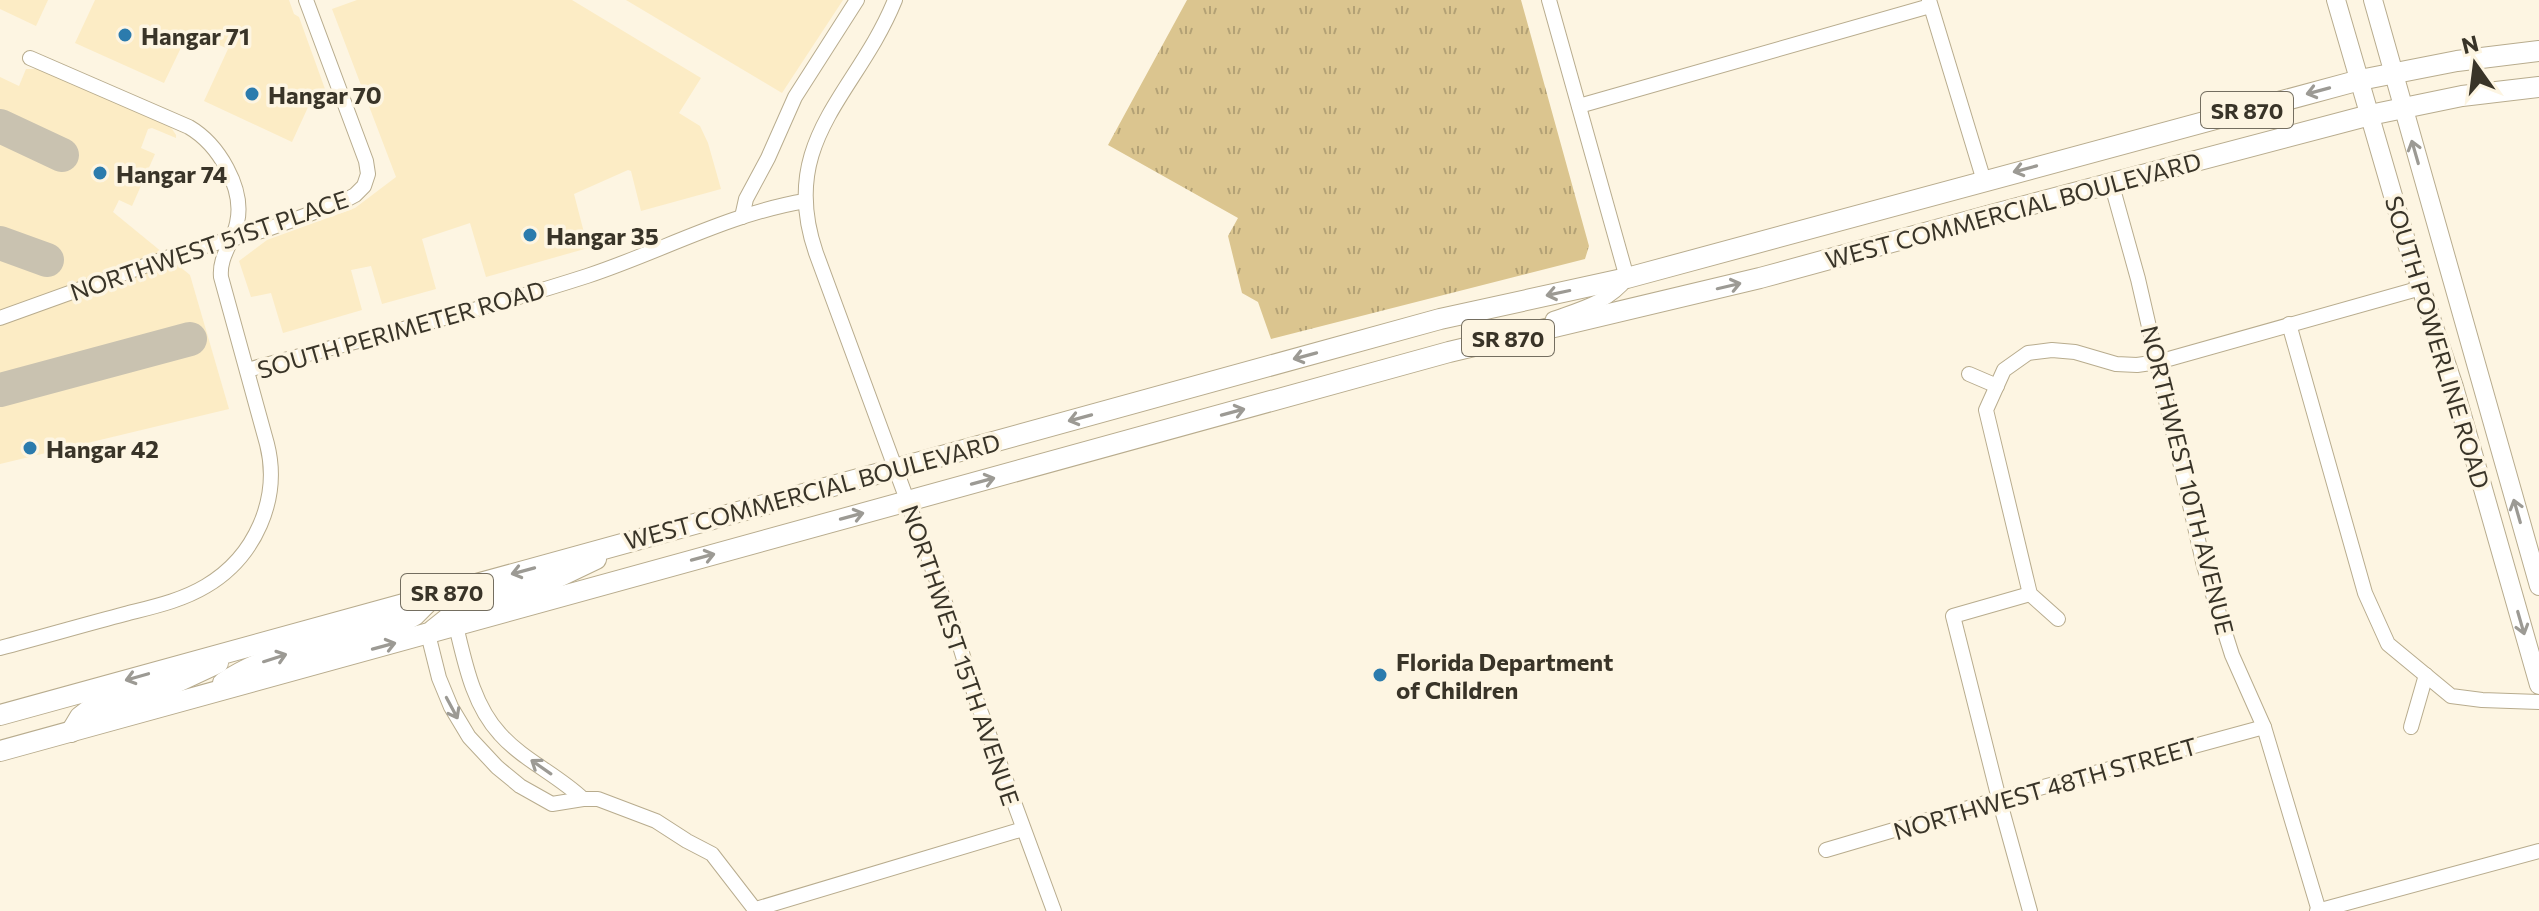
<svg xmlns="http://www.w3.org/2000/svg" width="2539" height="911" viewBox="0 0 2539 911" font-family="Commissioner,sans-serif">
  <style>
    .built { fill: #fcecc5 }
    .grass { fill: url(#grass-tufts) }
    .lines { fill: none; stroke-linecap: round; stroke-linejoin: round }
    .taxiway { stroke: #c9c2b0; stroke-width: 34 }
    .minor-casing { stroke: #b8ac8e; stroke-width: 16 }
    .major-casing { stroke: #b8ac8e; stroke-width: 20 }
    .highway-casing { stroke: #b8ac8e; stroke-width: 22 }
    .minor { stroke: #fff; stroke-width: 14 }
    .major { stroke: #fff; stroke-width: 18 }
    .highway { stroke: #fff; stroke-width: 20 }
    .oneway { stroke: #9c9a94 }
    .poi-dot { fill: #2b7bad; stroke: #fdf5e2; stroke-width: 3 }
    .labels { text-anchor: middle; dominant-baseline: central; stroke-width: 7; stroke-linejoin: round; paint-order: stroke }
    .shield { fill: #fdf5e2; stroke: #746e60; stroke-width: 2 }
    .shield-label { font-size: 22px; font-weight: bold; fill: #393428 }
    .poi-label { font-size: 24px; font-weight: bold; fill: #393428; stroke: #fdf5e2; text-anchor: start }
    .street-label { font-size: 24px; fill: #393428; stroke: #fdf5e2 }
  </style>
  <defs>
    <pattern id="grass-tufts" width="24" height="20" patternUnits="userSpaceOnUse" patternTransform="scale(2)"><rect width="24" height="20" fill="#dbc58f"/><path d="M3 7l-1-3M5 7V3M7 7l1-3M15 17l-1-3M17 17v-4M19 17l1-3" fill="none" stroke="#b3a175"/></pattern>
  </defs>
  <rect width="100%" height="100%" fill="#fdf5e2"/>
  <!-- built -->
  <g class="built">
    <path d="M0 0H48L36 26 0 9Z"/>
    <path d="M95 0H289L294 14 299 17 325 89 315 92 292 142 204 101 228 49 189 31 164 83 75 43Z"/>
    <path d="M357 0H572L701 78 679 113 700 126 708 143 721 189 641 211 631 171 628 170 574 194 588 248 486 277 470 223 422 239 436 289 382 304 371 266 351 270 362 310 283 333 271 293 251 297 239 261 267 240 355 208 396 177 332 9Z"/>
    <path d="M626 0H843L782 93Z"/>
    <path d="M26 69H40L170 126 176 135V138L152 128 148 129 141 148 155 154 132 206 119 200 113 212 190 275 229 409 0 464V77L19 86Z"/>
  </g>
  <!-- grass -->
  <path class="grass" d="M1187 0H1521L1589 246 1585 259 1271 339 1258 302 1242 293 1228 236 1238 218 1108 145Z"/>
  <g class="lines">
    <!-- taxiway -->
    <g class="taxiway">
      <path d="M0 126 62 155"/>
      <path d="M0 243 47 260"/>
      <path d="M0 390 190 339"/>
    </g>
    <!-- minor casing -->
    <g class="minor-casing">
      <g id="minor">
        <path d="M895 0C857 94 777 140 816 253L955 630 976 699 1054 911"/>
        <path d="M1549 0 1627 278C1609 302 1581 309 1553 319"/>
        <path d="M1929 0 1984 181"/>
        <path d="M1579 106 1930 6"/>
        <path d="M2111 182 2138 279 2204 566 2232 655 2264 727 2319 911"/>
        <path d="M742 217 746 199 768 158 795 97 857 0"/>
        <path d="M0 318 186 251 265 230 340 203 355 195 364 186 368 174 366 161 306 0"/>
        <path d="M2289 324 2365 593 2388 644 2451 696 2482 700 2539 702"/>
        <path d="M247 370C360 340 475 312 587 276 660 252 728 214 805 201"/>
        <path d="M1969 374 1997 386"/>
        <path d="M2030 594 1953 616 1999 799 2030 911"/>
        <path d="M2058 619 2030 594 1986 410 2004 370 2028 353 2052 350 2075 352 2116 364 2137 365 2158 362 2421 288"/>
        <path d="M456 626C465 663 473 705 500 734 523 760 558 775 583 799"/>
        <path d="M428 634 439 678 451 707 469 737 497 767 520 786 552 804 583 799H598L656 821 687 841 712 854 756 911"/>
        <path d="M0 648C42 637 83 625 125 614 152 607 181 601 206 586 255 557 281 499 267 444L221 277C219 256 233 243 237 223 245 188 218 144 189 127L30 58"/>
        <path d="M2411 727 2426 675"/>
        <path d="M1826 850 1999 799 2264 727"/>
        <path d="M756 909 1023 829"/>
        <path d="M2317 911 2539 851"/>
      </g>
    </g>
    <!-- major casing -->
    <g class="major-casing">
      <g id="major">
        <path d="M2336 0 2412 261 2454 387 2539 685"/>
        <path d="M2373 0 2539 586"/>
      </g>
    </g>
    <!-- highway casing -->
    <g class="highway-casing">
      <g id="highway">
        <path d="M433 630 463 606 550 581 596 559"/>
        <path d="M223 683C271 650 345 638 401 623L415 615 434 596"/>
        <path d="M0 715 1440 319 1627 278 2360 80 2457 61 2539 51"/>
        <path d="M71 732 80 717 93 707 171 685 218 663"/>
        <path d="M0 751 1449 352 1760 278 1991 215 2370 115 2462 96 2539 87"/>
      </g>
    </g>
    <!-- minor -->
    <use href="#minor" class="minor"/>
    <!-- major -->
    <use href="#major" class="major"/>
    <!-- highway -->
    <use href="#highway" class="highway"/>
  </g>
  <!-- one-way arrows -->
  <defs><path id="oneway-shaft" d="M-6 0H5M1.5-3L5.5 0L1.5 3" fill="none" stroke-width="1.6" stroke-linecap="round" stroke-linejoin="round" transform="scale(2)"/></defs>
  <g class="oneway">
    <use href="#oneway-shaft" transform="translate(2318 91) rotate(165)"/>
    <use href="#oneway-shaft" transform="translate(2415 152) rotate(-106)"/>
    <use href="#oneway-shaft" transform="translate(2025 169) rotate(165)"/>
    <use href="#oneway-shaft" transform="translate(1729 286) rotate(-13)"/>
    <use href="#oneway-shaft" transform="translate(1558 293) rotate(168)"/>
    <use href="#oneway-shaft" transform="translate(1305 356) rotate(165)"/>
    <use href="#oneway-shaft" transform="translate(1233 412) rotate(-15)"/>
    <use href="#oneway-shaft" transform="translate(1080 418) rotate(165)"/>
    <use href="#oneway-shaft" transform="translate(983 481) rotate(-15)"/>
    <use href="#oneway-shaft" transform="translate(2517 511) rotate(-106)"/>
    <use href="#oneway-shaft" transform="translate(852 516) rotate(-15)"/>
    <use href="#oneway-shaft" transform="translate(703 557) rotate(-15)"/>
    <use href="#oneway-shaft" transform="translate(523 571) rotate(165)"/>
    <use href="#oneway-shaft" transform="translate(2521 623) rotate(74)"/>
    <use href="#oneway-shaft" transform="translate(384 646) rotate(-15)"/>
    <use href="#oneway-shaft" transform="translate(275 658) rotate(-18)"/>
    <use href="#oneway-shaft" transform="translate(137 677) rotate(164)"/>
    <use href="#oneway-shaft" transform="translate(452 708) rotate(62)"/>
    <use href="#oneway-shaft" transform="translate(541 767) rotate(-145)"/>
  </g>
  <!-- markers -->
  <g class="poi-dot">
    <circle cx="125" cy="35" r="8"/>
    <circle cx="252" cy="94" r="8"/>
    <circle cx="100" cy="173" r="8"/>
    <circle cx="530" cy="235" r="8"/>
    <circle cx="30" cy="448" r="8"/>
    <circle cx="1380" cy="675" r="8"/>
  </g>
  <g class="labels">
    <!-- shield labels -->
    <g class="shield">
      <rect x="2201" y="92" width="92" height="36" rx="6"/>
      <rect x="1462" y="320" width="92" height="36" rx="6"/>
      <rect x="401" y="574" width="92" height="36" rx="6"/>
    </g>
    <g class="shield-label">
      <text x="2247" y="110">SR 870</text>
      <text x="1508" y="338">SR 870</text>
      <text x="447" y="592">SR 870</text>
    </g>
    <!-- poi labels -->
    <g class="poi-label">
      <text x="141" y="35">Hangar 71</text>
      <text x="268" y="94">Hangar 70</text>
      <text x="116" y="173">Hangar 74</text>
      <text x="546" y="235">Hangar 35</text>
      <text x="46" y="448">Hangar 42</text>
      <text x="1396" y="661">Florida Department<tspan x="1396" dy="28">of Children</tspan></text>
    </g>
    <!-- street labels -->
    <g class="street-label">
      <text transform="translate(2013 210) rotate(-15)">WEST COMMERCIAL BOULEVARD</text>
      <text transform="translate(209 245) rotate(-19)">NORTHWEST 51ST PLACE</text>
      <text transform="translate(401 329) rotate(-16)">SOUTH PERIMETER ROAD</text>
      <text transform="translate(2438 342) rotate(73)">SOUTH POWERLINE ROAD</text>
      <text transform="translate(2188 480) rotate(76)">NORTHWEST 10TH AVENUE</text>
      <text transform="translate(812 491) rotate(-15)">WEST COMMERCIAL BOULEVARD</text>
      <text transform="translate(961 655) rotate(71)">NORTHWEST 15TH AVENUE</text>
      <text transform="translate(2045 788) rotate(-16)">NORTHWEST 48TH STREET</text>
    </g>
  </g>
  <!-- north arrow -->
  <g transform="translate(2475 64) rotate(346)" stroke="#fdf5e2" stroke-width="6" paint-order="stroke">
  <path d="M0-6L14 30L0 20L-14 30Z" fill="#393428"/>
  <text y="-12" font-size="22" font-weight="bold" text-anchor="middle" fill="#393428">N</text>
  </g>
</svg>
